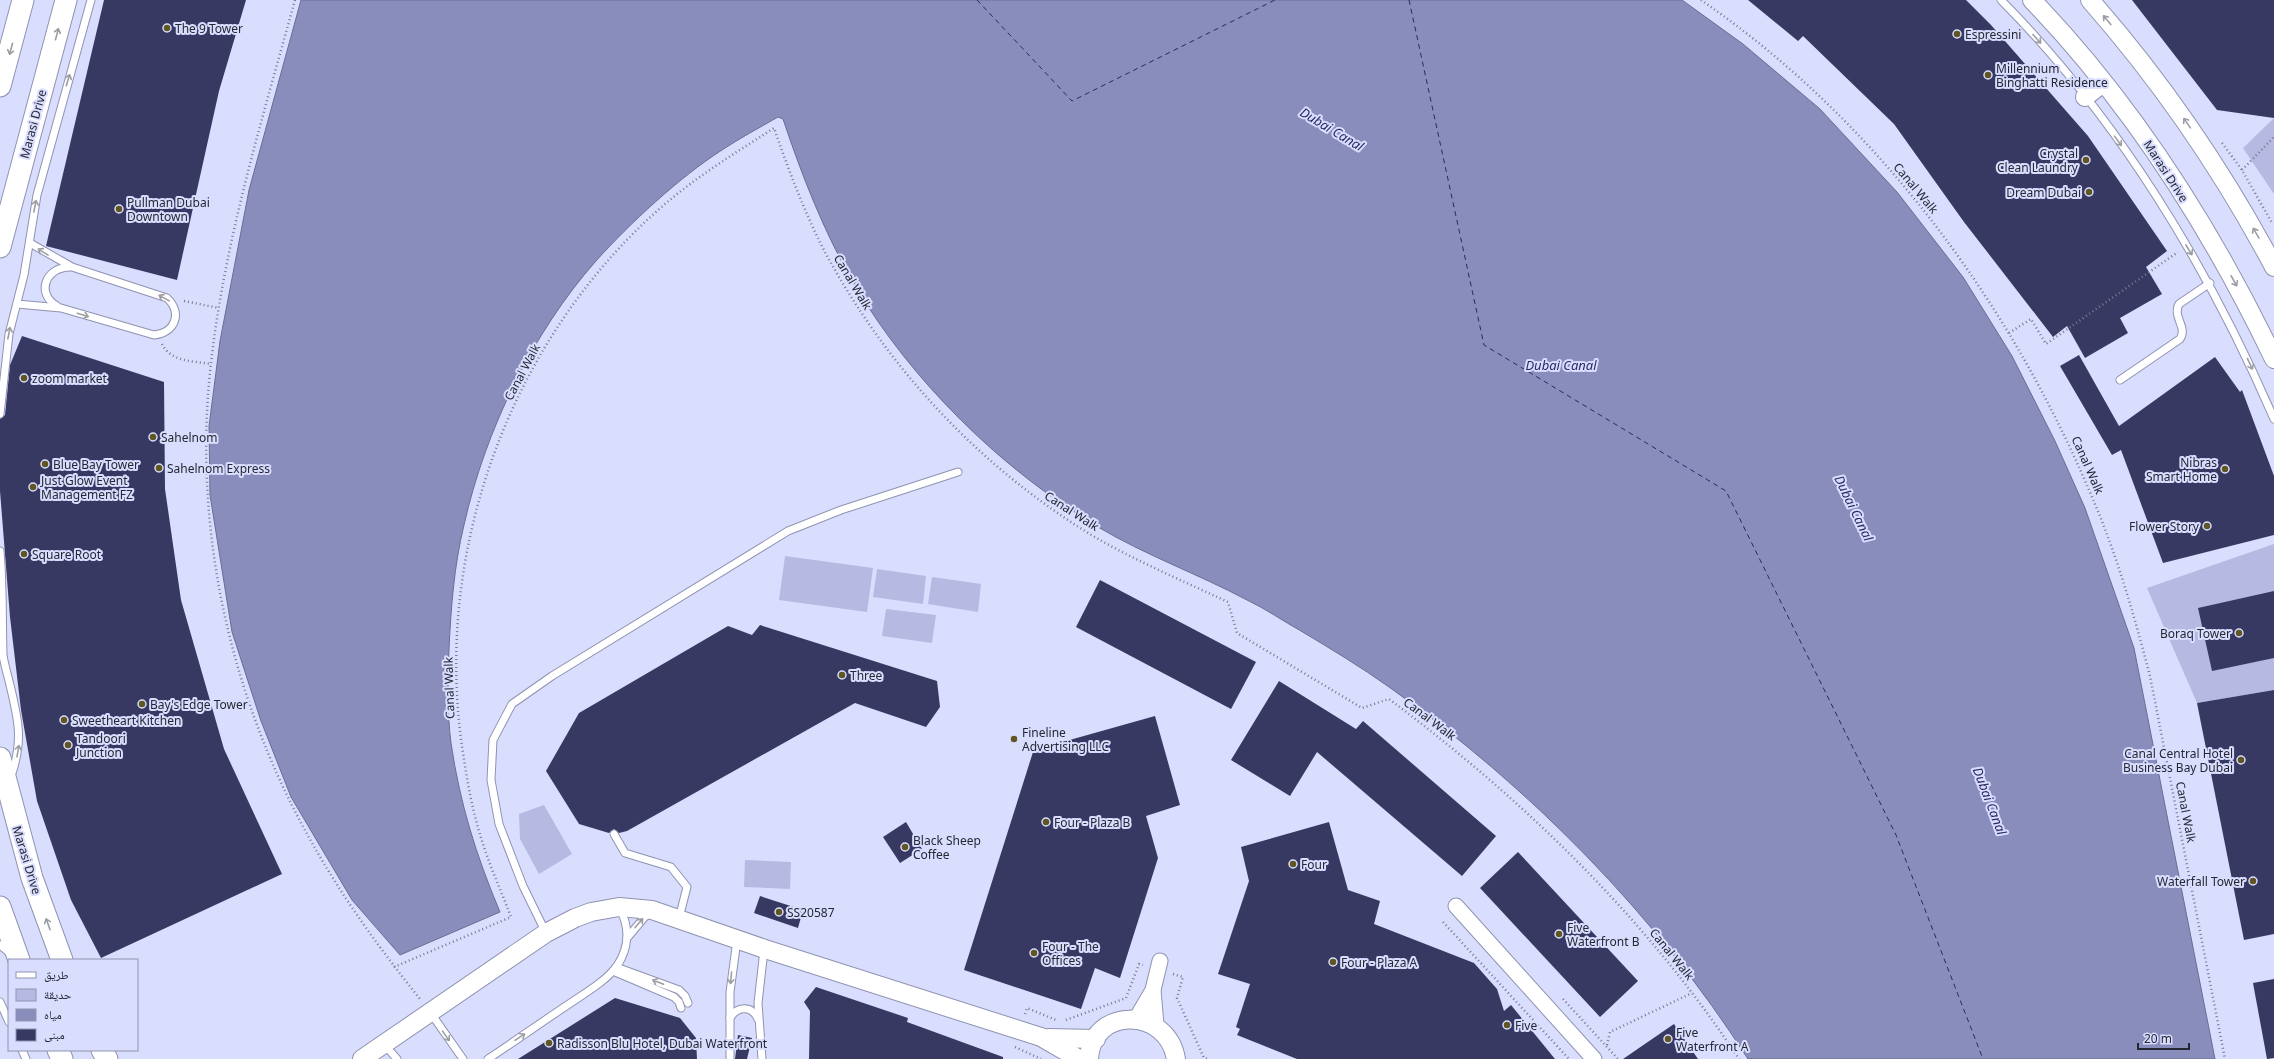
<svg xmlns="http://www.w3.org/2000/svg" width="2274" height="1059" viewBox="0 0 2274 1059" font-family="'Noto Sans','Noto Naskh Arabic',sans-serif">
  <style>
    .green { fill: #b6bae2 }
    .water { fill: #888dbc; stroke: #6a6e93 }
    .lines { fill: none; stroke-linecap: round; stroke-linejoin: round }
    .ferry { stroke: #2b2964; stroke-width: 1; stroke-dasharray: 5 4; stroke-linecap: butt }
    .building { fill: #373962 }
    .service-casing { stroke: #8f93b1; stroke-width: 9 }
    .minor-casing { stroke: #8f93b1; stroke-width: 17 }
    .tertiary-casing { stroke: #8f93b1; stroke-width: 20 }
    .secondary-casing { stroke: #8f93b1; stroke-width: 23 }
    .path { stroke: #787b91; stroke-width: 2.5; stroke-dasharray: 1 3; stroke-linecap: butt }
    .service { stroke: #fff; stroke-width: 7 }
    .minor { stroke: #fff; stroke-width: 15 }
    .tertiary { stroke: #fff; stroke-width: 18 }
    .secondary { stroke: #fff; stroke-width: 21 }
    .oneway { stroke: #9d9ea3 }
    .poi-dot { fill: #5f5623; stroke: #d9ddfe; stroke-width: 1.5 }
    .labels { text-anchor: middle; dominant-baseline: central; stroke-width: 4; stroke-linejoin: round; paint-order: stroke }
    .poi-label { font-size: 12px; fill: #252733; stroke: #d9ddfe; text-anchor: start }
    .street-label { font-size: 12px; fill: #252733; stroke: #d9ddfe }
    .water-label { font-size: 13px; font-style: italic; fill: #2b2964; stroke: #d9ddfe }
  </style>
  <rect width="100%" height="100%" fill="#d9ddfe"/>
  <!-- green -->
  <g class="green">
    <path d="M2274 118V194L2243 148Z"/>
    <path d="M2274 544V690L2197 703 2147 588Z"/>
    <path d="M785 556 873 568 867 612 779 600Z"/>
    <path d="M877 569 926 576 923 604 873 597Z"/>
    <path d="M932 577 981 584 978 612 928 604Z"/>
    <path d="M886 609 936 615 932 643 882 636Z"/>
    <path d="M544 805 572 854 539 874 520 839 519 814Z"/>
    <path d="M745 860 791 862 790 889 744 887Z"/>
  </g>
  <!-- water -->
  <path class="water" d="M301 0H1682L1743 44 1820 109 1897 192 1963 277 2012 356 2055 441 2085 508 2134 648 2215 1059H1748C1655 914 1530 787 1389 687 1361 667 1331 649 1301 631 1283 621 1266 609 1247 600 1198 574 1145 555 1098 527 1002 470 911 381 854 284 824 232 802 176 783 119L778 117C759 128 740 138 722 150 680 177 630 223 596 261 533 332 485 431 464 525 454 566 451 608 449 649 448 680 447 712 451 743 460 804 476 855 500 912L400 955 352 900 291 797 261 721 232 632 210 495 209 426 220 341 249 190Z"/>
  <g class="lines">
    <!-- ferry -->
    <g class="ferry">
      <path d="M977 0 1072 101 1275 0"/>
      <path d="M1409 0 1484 345 1726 491 1896 835 1983 1059"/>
    </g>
  </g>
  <!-- building -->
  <g class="building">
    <path d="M104 0H246L219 91 177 280 46 246Z"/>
    <path d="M1748 0H1966L1991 25 2088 136 2167 251 2146 267 2162 294 2120 318 2128 333 2085 358 2067 326 2053 337 1964 222 1894 124 1803 36 1798 41Z"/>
    <path d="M2132 0H2274V118L2217 110Z"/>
    <path d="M22 336 164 382 165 489 181 600 224 749 282 874 101 958 71 900 37 801 21 710 10 617 0 491V419L5 415 10 365Z"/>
    <path d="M2079 355 2119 426 2215 357 2240 392 2242 390 2274 476V535L2163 563 2121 450 2112 455 2060 366Z"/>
    <path d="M1100 580 1256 662 1231 709 1076 627Z"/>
    <path d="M2274 591V658L2212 671 2198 608Z"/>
    <path d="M760 625 937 681 940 707 926 727 855 703 627 831 619 833 614 829 609 833 579 824 546 771 579 713 728 626 752 635Z"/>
    <path d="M1279 681 1356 729 1363 721 1496 836 1462 876 1317 752 1290 796 1231 760Z"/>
    <path d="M2274 690V934L2244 940 2197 703Z"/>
    <path d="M1155 716 1180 805 1146 816 1158 858 1120 978 1095 968 1081 1009 964 970 1033 752 1046 744 1066 741Z"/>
    <path d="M906 822 922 849 900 863 883 837Z"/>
    <path d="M1329 822 1348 890 1380 901 1374 924 1474 963 1497 989 1504 1011 1511 1005 1555 1059H1297L1237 1035 1240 1029 1236 1027 1250 984 1218 974 1249 881 1241 847Z"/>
    <path d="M1518 852 1638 981 1600 1017 1480 888Z"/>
    <path d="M760 896 803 910 798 928 754 913Z"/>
    <path d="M2274 979V1058L2267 1059 2253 983Z"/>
    <path d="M816 987 908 1018 907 1022 1003 1057V1059H809L810 1011 804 1002Z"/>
    <path d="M615 998 680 1018 696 1038 697 1059H518Z"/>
    <path d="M1674 1024 1698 1059H1623Z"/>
    <path d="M738 1035 752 1038 747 1059H735Z"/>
  </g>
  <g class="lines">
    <!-- service casing -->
    <g class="service-casing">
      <g id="service">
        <path d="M2001 0C2118 118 2209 268 2274 419"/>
        <path d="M17 304 61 308 154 335C175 333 183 313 167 298L72 267 30 243"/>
        <path d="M57 306C35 293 46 267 70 267"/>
        <path d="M2120 380 2180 339C2188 327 2172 317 2179 304L2210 283"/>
        <path d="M0 414 9 334 24 275 37 195 91 0"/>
        <path d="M0 551C3 586 2 620 3 655 4 663 7 673 9 681 18 718 24 740 11 776"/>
        <path d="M614 834 625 853 671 867 687 887 679 918"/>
        <path d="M546 933 523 886 499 824 491 780 493 740 512 704 552 676 788 531 841 510 958 472"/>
        <path d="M627 938 649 912"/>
        <path d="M0 945 11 954"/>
        <path d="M616 967 679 990 685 996 688 1003"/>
        <path d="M613 971 674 997 679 1002 681 1008"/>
        <path d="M0 1002 9 1022"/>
        <path d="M430 1012 463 1059"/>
        <path d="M730 1018C737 1006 752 1005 758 1019"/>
        <path d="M384 1044 397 1059"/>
        <path d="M22 1050 26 1059"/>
        <path d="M488 1059C515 1041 542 1022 569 1004 585 993 605 982 617 966 629 948 630 928 620 909"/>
        <path d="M730 1059V992L737 940"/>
        <path d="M762 1059 758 1003 764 950"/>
      </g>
    </g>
    <!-- minor casing -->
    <g class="minor-casing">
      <g id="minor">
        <path d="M1456 906 1594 1059"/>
        <path d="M1136 1019 1153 990"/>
        <path d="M1156 1025 1153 990 1160 961"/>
      </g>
    </g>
    <!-- tertiary casing -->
    <g class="tertiary-casing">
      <g id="tertiary">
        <path d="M2032 0C2132 104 2212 230 2274 359"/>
        <path d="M2090 0C2162 82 2223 171 2274 267"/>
        <path d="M2085 97 2103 83"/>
        <path d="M1048 1038 1096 1039"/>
        <path d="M362 1059 546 933 575 918 591 912 619 907 652 910 765 949 1019 1030 1041 1037 1079 1059"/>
        <path d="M1089 1059C1091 1007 1167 1006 1176 1059"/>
      </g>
    </g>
    <!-- secondary casing -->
    <g class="secondary-casing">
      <g id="secondary">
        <path d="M0 86 23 0"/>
        <path d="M0 247 66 0"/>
        <path d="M0 758 32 878 62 960"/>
        <path d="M0 907 19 960"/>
        <path d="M58 1050 62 1059"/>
        <path d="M102 1050 107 1059"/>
      </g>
    </g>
    <!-- path -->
    <g class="path">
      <path d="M295 0C262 120 225 239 211 363 192 527 230 698 311 841 342 897 380 949 420 999"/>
      <path d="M1701 0C1877 121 2010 302 2092 497 2117 555 2134 615 2150 676L2225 1059"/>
      <path d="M2222 143 2242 170 2272 223"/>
      <path d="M2242 170 2274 137"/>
      <path d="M184 301 219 308"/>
      <path d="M2009 333 2031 319 2046 344 2178 252"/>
      <path d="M162 344C171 362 193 361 211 364"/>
      <path d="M1443 922 1569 1059"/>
      <path d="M394 967 511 917C502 893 491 869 483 844 474 817 468 787 464 759 430 557 509 338 665 204 699 175 737 152 774 128 789 171 805 214 826 254 889 370 980 467 1093 536 1136 561 1183 581 1228 602L1237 633 1362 708 1389 699C1524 800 1646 918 1739 1059"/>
      <path d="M1173 974 1183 977 1177 998 1204 1058 1208 1059"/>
      <path d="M1563 999 1618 1059"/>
      <path d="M1025 1014 1027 1008 1056 1020"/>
      <path d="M1066 1020 1126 998 1139 964 1143 965"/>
      <path d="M1607 1045 1610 1032 1692 993"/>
      <path d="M1015 1047 1041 1059"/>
    </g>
    <!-- service -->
    <use href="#service" class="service"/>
    <!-- minor -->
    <use href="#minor" class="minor"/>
    <!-- tertiary -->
    <use href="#tertiary" class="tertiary"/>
    <!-- secondary -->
    <use href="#secondary" class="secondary"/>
  </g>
  <!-- one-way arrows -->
  <defs><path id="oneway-shaft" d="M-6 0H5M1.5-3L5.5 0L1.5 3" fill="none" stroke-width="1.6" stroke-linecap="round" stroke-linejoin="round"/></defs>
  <g class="oneway">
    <use href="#oneway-shaft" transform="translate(2107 20) rotate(-130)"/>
    <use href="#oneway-shaft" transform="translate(57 34) rotate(-75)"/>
    <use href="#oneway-shaft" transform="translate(2037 39) rotate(48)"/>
    <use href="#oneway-shaft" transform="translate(11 49) rotate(105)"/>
    <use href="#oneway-shaft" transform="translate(68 80) rotate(-74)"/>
    <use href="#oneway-shaft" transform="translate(2187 123) rotate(-125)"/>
    <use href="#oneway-shaft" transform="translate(2118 141) rotate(54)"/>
    <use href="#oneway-shaft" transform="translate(35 206) rotate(-79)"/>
    <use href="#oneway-shaft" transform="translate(2256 233) rotate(-120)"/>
    <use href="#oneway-shaft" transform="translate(2189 250) rotate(58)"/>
    <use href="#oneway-shaft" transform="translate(43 252) rotate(-148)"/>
    <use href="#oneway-shaft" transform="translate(2234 281) rotate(61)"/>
    <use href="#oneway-shaft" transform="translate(164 298) rotate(-151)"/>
    <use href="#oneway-shaft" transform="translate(83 315) rotate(17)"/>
    <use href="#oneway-shaft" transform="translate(9 333) rotate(-79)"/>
    <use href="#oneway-shaft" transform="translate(2250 364) rotate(65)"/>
    <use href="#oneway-shaft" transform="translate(18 751) rotate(-80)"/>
    <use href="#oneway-shaft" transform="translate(639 923) rotate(-49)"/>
    <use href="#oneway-shaft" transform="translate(48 924) rotate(-110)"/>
    <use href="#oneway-shaft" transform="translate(731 978) rotate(95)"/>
    <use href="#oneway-shaft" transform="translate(658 982) rotate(-159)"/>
    <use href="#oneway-shaft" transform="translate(446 1036) rotate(55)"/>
    <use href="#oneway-shaft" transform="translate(520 1037) rotate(-34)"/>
  </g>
  <!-- markers -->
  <g class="poi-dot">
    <circle cx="167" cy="28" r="4"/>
    <circle cx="1957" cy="34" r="4"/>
    <circle cx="1988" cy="75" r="4"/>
    <circle cx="2086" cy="160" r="4"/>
    <circle cx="2089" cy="192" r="4"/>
    <circle cx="119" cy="209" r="4"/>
    <circle cx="24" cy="378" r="4"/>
    <circle cx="153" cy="437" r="4"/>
    <circle cx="45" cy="464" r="4"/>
    <circle cx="159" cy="468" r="4"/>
    <circle cx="2225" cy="469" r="4"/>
    <circle cx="33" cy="487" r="4"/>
    <circle cx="2207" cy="526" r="4"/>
    <circle cx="24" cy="554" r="4"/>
    <circle cx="2239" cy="633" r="4"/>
    <circle cx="842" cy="675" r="4"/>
    <circle cx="142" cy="704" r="4"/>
    <circle cx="64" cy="720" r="4"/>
    <circle cx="1014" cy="739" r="4"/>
    <circle cx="68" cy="745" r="4"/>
    <circle cx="2241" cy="760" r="4"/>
    <circle cx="1046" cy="822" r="4"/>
    <circle cx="905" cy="847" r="4"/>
    <circle cx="1293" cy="864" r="4"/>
    <circle cx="2253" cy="881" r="4"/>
    <circle cx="779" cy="912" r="4"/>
    <circle cx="1559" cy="934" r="4"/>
    <circle cx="1034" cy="953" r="4"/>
    <circle cx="1333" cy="962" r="4"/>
    <circle cx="1507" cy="1025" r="4"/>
    <circle cx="1668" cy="1039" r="4"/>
    <circle cx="549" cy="1043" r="4"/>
  </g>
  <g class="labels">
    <!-- poi labels -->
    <g class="poi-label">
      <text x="175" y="28">The 9 Tower</text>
      <text x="1965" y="34">Espressini</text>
      <text x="1996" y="68">Millennium<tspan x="1996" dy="14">Binghatti Residence</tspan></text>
      <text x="2078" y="153" text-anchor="end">Crystal<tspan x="2078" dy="14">Clean Laundry</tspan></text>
      <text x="2081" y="192" text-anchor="end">Dream Dubai</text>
      <text x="127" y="202">Pullman Dubai<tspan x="127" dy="14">Downtown</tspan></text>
      <text x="32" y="378">zoom market</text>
      <text x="161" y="437">Sahelnom</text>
      <text x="2217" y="462" text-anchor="end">Nibras<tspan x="2217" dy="14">Smart Home</tspan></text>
      <text x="53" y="464">Blue Bay Tower</text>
      <text x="167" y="468">Sahelnom Express</text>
      <text x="41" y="480">Just Glow Event<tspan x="41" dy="14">Management FZ</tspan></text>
      <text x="2199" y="526" text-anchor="end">Flower Story</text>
      <text x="32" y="554">Square Root</text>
      <text x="2231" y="633" text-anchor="end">Boraq Tower</text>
      <text x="850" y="675">Three</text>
      <text x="150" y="704">Bay's Edge Tower</text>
      <text x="72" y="720">Sweetheart Kitchen</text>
      <text x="1022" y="732">Fineline<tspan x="1022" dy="14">Advertising LLC</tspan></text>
      <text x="76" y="738">Tandoori<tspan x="76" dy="14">Junction</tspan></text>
      <text x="2233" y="753" text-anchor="end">Canal Central Hotel<tspan x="2233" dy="14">Business Bay Dubai</tspan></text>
      <text x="1054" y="822">Four - Plaza B</text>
      <text x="913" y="840">Black Sheep<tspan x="913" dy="14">Coffee</tspan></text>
      <text x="1301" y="864">Four</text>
      <text x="2245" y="881" text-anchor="end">Waterfall Tower</text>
      <text x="787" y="912">SS20587</text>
      <text x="1567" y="927">Five<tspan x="1567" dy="14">Waterfront B</tspan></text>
      <text x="1042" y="946">Four - The<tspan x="1042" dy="14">Offices</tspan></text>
      <text x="1341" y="962">Four - Plaza A</text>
      <text x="1515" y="1025">Five</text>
      <text x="1676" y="1032">Five<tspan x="1676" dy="14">Waterfront A</tspan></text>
      <text x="557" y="1043">Radisson Blu Hotel, Dubai Waterfront</text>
    </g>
    <!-- street labels -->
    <g class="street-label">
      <text transform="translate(33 124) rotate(-75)">Marasi Drive</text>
      <text transform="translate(2166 171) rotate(57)">Marasi Drive</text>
      <text transform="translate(1916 188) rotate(50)">Canal Walk</text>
      <text transform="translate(853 282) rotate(59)">Canal Walk</text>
      <text transform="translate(522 372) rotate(-62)">Canal Walk</text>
      <text transform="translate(2088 465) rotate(66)">Canal Walk</text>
      <text transform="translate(1072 511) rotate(33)">Canal Walk</text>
      <text transform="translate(449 688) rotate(-92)">Canal Walk</text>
      <text transform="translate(1430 719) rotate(37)">Canal Walk</text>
      <text transform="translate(2186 812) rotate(79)">Canal Walk</text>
      <text transform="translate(27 860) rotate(73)">Marasi Drive</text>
      <text transform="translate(1672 954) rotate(51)">Canal Walk</text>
    </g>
    <!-- water labels -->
    <g class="water-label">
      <text transform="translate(1332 129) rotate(31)">Dubai Canal</text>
      <text x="1561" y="365">Dubai Canal</text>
      <text transform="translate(1854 508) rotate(64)">Dubai Canal</text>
      <text transform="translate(1990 801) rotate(69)">Dubai Canal</text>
    </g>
  </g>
  <!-- legend -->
  <rect x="8" y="959" width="130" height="92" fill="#d9ddfe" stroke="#9194ad"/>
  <rect x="16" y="972" width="20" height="6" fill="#ffffff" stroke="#9194ad"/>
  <text x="44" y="979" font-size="12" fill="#252733">طريق</text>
  <rect x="16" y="989" width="20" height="12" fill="#b6bae2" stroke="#9194ad"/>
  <text x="44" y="999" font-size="12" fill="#252733">حديقة</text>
  <rect x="16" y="1009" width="20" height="12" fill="#888dbc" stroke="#9194ad"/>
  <text x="44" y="1019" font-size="12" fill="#252733">مياه</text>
  <rect x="16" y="1029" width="20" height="12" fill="#373962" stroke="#9194ad"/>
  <text x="44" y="1039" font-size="12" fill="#252733">مبنى</text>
  <!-- scale -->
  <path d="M2138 1043v6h51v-6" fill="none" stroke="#252733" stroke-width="2"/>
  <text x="2144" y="1043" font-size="12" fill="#252733" stroke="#d9ddfe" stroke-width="3" paint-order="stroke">20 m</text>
</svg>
